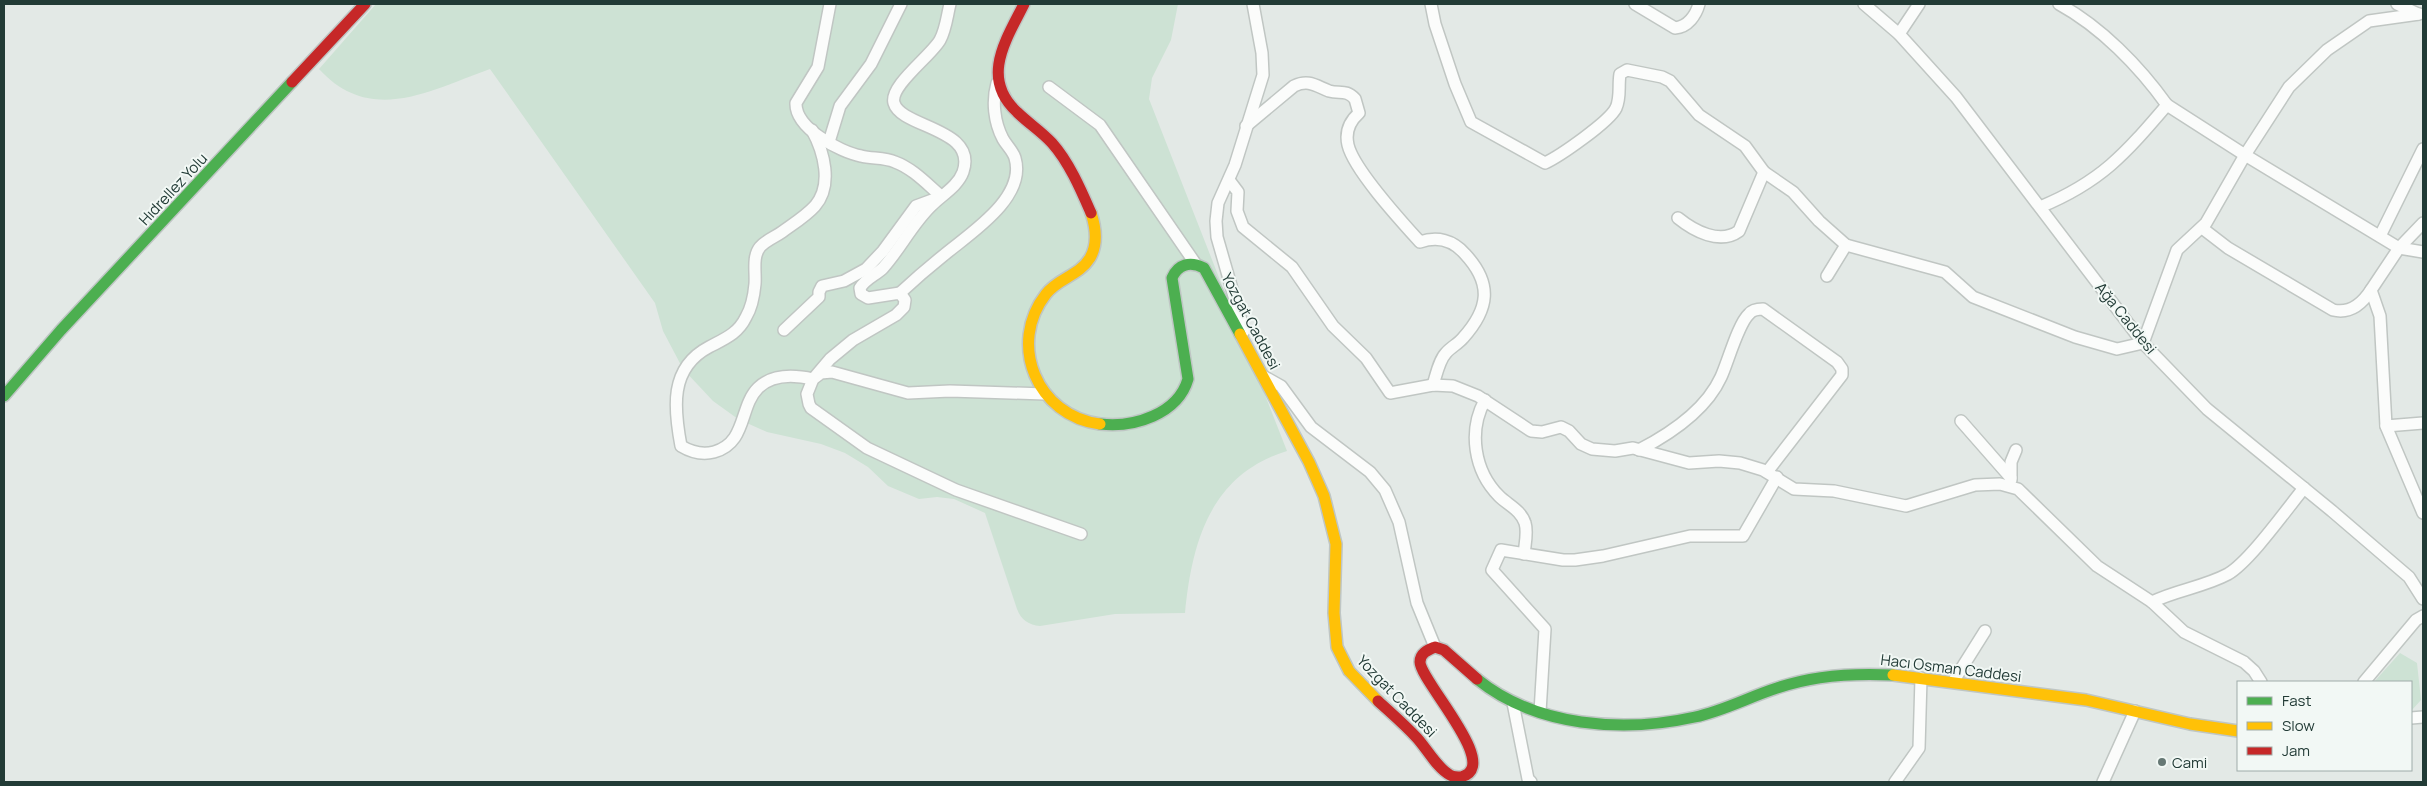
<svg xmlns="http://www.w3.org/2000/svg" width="2427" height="786" viewBox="0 0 2427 786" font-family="Manrope,sans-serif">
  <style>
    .green { fill: #cde2d4 }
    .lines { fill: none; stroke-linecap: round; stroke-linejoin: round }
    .street-casing { stroke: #c0c6c3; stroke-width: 14 }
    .fast-casing { stroke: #bfc6c4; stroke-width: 14 }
    .slow-casing { stroke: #bfc6c4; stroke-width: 14 }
    .jam-casing { stroke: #bfc6c4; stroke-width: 14 }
    .street { stroke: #fbfcfb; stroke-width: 11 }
    .fast { stroke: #4caf50; stroke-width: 11 }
    .slow { stroke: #ffc107; stroke-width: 11 }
    .jam { stroke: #c62828; stroke-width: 11 }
    .poi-dot { fill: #667874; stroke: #f2f8f5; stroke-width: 2 }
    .labels { text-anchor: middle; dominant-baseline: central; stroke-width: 4; stroke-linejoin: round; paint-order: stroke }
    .street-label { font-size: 15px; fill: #223b36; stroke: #f2f8f5 }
    .poi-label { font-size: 15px; fill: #223b36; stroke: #f2f8f5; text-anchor: start }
  </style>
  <rect width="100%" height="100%" fill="#e3e9e6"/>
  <!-- green -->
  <g class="green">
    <path d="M376 4H1178L1171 40 1152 78 1149 99 1287 451C1211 474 1192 541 1185 613L1115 614 1040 626C1029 625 1021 620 1017 609L985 513 954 499 937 497 919 499 888 486 868 467 845 453 821 444 767 432 738 419 713 401 683 369 663 331 655 303 490 69C431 90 371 126 319 69Z"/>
    <path d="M2400 653 2417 663 2421 700 2411 711V682H2374Z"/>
  </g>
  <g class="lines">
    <!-- street casing -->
    <g class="street-casing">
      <g id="street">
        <path d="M830 4 818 67 796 103C795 128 840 152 861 156 872 159 884 157 895 162 912 168 927 184 941 196"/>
        <path d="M1431 4 1435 24 1455 84 1471 122 1545 163C1560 156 1609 122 1616 108 1621 97 1618 86 1620 74L1627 70 1662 77 1670 81 1699 115 1745 146 1764 172"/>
        <path d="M1635 4 1675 28C1688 27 1696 15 1699 4"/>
        <path d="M1864 4 1899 34 1956 97 2143 343 2207 409 2332 511 2409 577 2423 599"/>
        <path d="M2059 4C2101 27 2139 66 2167 105"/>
        <path d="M2397 4 2418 14"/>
        <path d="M1899 34 1919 4"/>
        <path d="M1049 87 1100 125 1195 263"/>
        <path d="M1246 126 1294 86C1309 79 1316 86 1329 91 1340 94 1346 89 1355 99L1359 113C1350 121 1345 132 1348 145 1354 170 1401 221 1420 242 1437 236 1453 240 1465 254 1493 284 1489 309 1463 338 1458 344 1451 347 1446 353 1439 360 1436 376 1433 385"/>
        <path d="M812 130C824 152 833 185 815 206 806 216 793 224 782 232 775 237 766 240 760 247 752 257 756 272 755 284 754 295 752 307 746 317 738 334 724 339 709 347 669 368 674 409 681 446 691 452 702 455 714 452 747 443 739 407 758 388 772 374 795 375 813 379L830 359 853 340 896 315 904 307 905 300 900 293 868 298 861 294 860 288C865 279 876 275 883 268 901 248 912 224 932 205 942 195 958 186 963 172 978 128 901 128 894 103 889 86 931 56 940 40 946 29 947 16 950 4"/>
        <path d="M829 142 840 106 871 64 901 4"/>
        <path d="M1229 180 1238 192 1237 211 1243 227 1292 267 1333 326 1366 358 1390 393 1433 385 1453 386 1478 396 1531 431 1542 432 1561 427 1569 431 1581 444 1592 449 1615 451 1633 448 1689 463 1719 461 1740 463 1763 470 1794 489 1834 491 1906 506 1975 485 2000 484 2018 489 2097 566 2152 602 2184 632 2244 662 2254 671 2261 682"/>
        <path d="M2040 207C2101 182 2125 154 2167 105L2245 155 2399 248 2423 252"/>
        <path d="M1678 218C1694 231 1720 245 1739 231L1764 172 1793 192 1819 221 1846 245 1945 272 1973 297 2075 337 2117 349 2143 343 2177 250 2206 223 2245 155 2289 87 2327 50 2369 21 2419 14"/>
        <path d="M2423 223 2399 248 2371 290 2380 316 2386 426 2423 423"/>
        <path d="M2202 228 2228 248 2333 310C2350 314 2362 304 2371 290"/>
        <path d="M2380 236 2423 149"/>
        <path d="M1827 276 1846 245"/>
        <path d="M900 293C914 280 929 267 944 255 969 234 1027 198 1015 158 1013 151 1007 146 1003 139 994 122 992 101 997 83"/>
        <path d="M784 330 819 297V292L822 286 844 281 866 269 883 251 916 206 935 199"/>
        <path d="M1244 331 1217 237 1216 221 1218 203 1235 165 1263 75 1262 53 1253 4"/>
        <path d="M1263 376 1281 386 1311 427 1370 472 1385 490 1399 522 1417 603 1435 647"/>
        <path d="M1045 394 950 391 908 393 832 372 821 373 813 379 807 394 809 404 811 408 867 448 956 490 1081 534"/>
        <path d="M1485 400C1468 431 1474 471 1499 496 1508 505 1521 510 1525 523 1528 532 1525 544 1524 554"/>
        <path d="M1961 421 2011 478"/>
        <path d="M2386 426 2423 513"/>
        <path d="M1639 450C1670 434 1706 410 1721 377 1728 362 1738 324 1749 314 1752 310 1757 309 1763 309L1837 362 1842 369V375L1767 472"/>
        <path d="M2011 480V462L2016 450"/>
        <path d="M2152 602C2176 590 2204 587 2228 574 2250 561 2286 510 2304 488"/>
        <path d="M1953 682 1985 631"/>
        <path d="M2364 682 2416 620 2423 616"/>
        <path d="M1513 703 1528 779 1531 782"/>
        <path d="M1540 712 1545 629 1492 570 1501 550 1563 560H1575L1603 556 1690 536H1743L1777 477"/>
        <path d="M2411 718 2423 717"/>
        <path d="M1895 782 1919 748 1921 678"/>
        <path d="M2103 782 2135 711"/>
      </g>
    </g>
    <!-- fast casing -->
    <g class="fast-casing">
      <g id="fast">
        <path d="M4 396 61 330 292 82"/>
        <path d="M1100 424C1134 428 1178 414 1188 379L1172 278C1178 264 1190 261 1204 268L1240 334"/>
        <path d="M1477 679C1536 727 1623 733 1695 717 1723 711 1749 697 1777 688 1814 675 1854 673 1893 675"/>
      </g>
    </g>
    <!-- slow casing -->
    <g class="slow-casing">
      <g id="slow">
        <path d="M1091 213C1096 228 1098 244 1090 258 1079 276 1058 278 1046 294 1007 344 1037 416 1100 424"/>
        <path d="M1240 334 1309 462 1324 496 1336 544 1334 613 1337 647 1349 671 1378 701"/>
        <path d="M1893 675 2086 700 2190 724 2238 731"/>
      </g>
    </g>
    <!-- jam casing -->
    <g class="jam-casing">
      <g id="jam">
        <path d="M1024 4C1006 40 980 78 1017 112 1028 123 1041 131 1052 143 1069 162 1081 190 1091 213"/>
        <path d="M292 82 365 4"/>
        <path d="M1378 701C1391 713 1405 725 1417 738 1427 749 1437 768 1450 775 1453 777 1458 777 1461 777 1503 767 1420 681 1420 662 1420 653 1428 650 1435 647L1444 650 1477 679"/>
      </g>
    </g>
    <!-- street -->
    <use href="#street" class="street"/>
    <!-- fast -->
    <use href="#fast" class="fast"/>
    <!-- slow -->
    <use href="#slow" class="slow"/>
    <!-- jam -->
    <use href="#jam" class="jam"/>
  </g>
  <!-- markers -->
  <circle class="poi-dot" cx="2162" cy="762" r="5"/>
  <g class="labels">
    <!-- street labels -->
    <g class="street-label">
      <text transform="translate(173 189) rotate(-47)">Hıdrellez Yolu</text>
      <text transform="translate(2126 318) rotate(51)">Ağa Caddesi</text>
      <text transform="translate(1251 321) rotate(62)">Yozgat Caddesi</text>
      <text transform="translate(1951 668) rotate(7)">Hacı Osman Caddesi</text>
      <text transform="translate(1397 696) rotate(46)">Yozgat Caddesi</text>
    </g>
    <!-- poi labels -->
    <g class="poi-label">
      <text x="2172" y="762">Cami</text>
    </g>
  </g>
  <!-- border -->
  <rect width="2427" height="786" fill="none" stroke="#223b36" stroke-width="10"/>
  <!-- legend -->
  <rect x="2237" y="681" width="175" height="90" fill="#f2f8f5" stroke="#9faca9"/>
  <rect x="2247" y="697" width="25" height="8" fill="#4caf50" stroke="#9faca9"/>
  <text x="2282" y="706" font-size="15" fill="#223b36">Fast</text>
  <rect x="2247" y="722" width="25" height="8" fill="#ffc107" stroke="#9faca9"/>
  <text x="2282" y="731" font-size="15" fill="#223b36">Slow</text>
  <rect x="2247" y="747" width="25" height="8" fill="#c62828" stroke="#9faca9"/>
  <text x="2282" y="756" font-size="15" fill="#223b36">Jam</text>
</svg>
